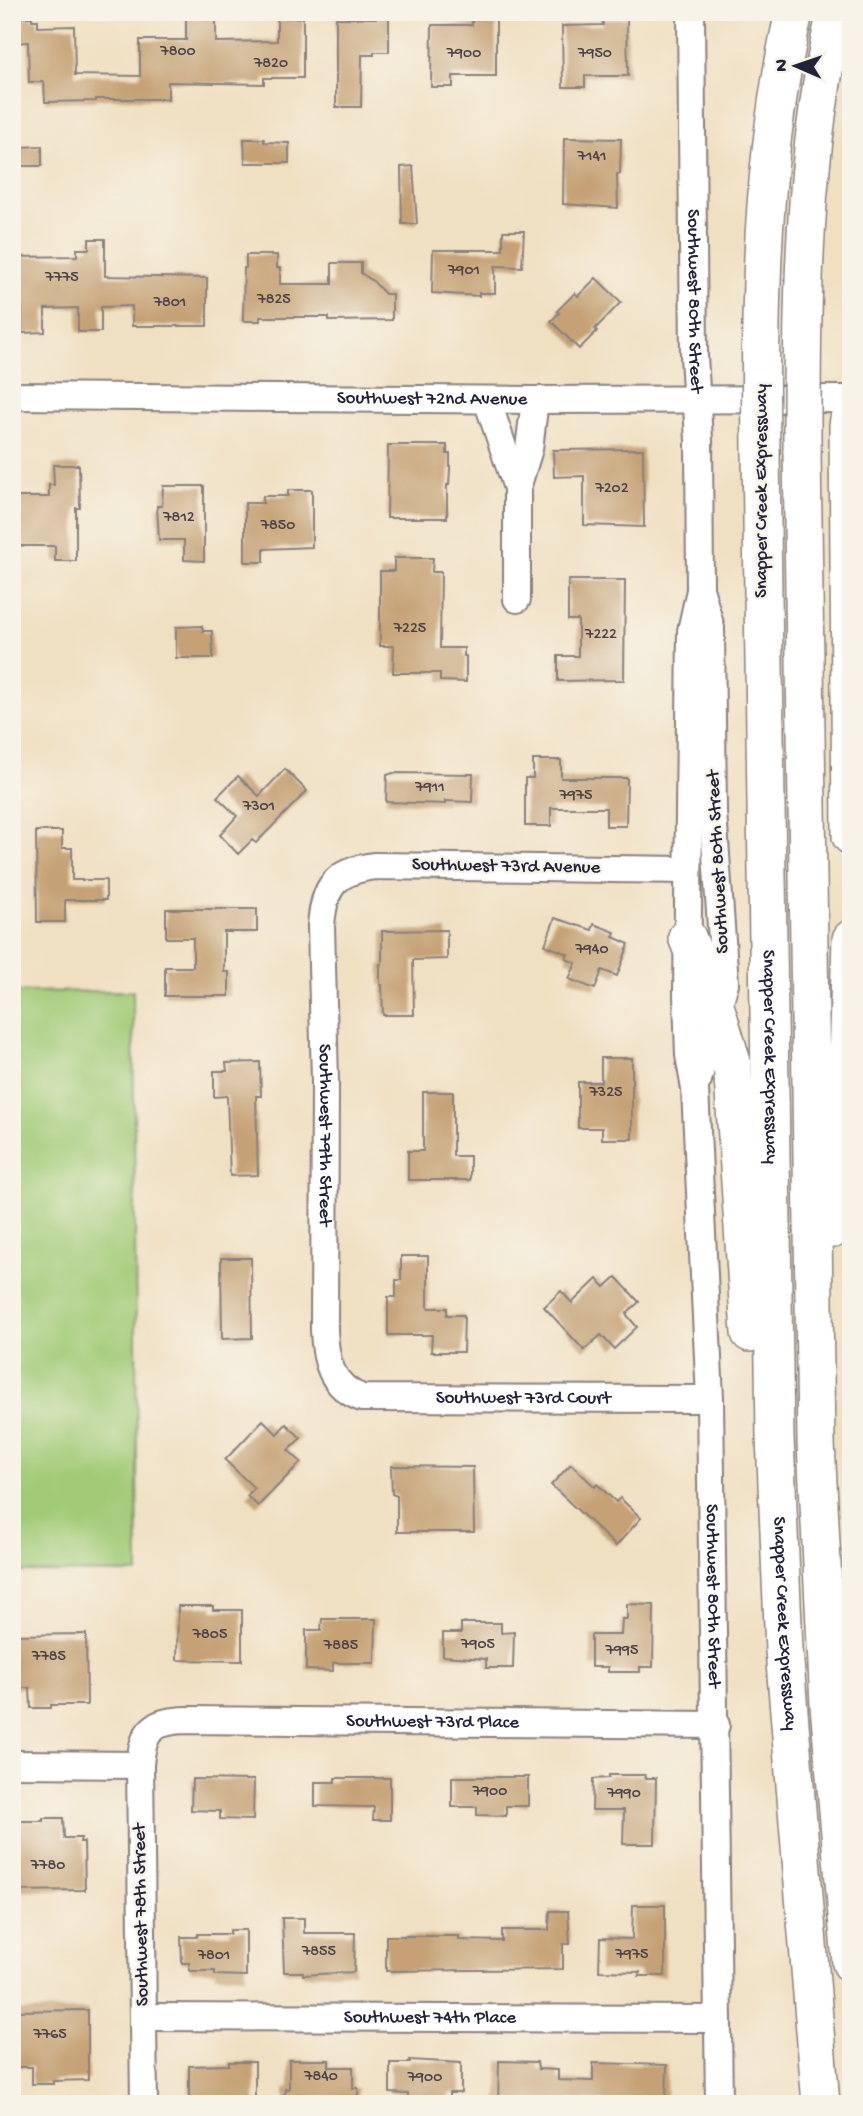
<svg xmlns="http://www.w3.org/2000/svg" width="863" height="2116" viewBox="0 0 863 2116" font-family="'Gochi Hand',sans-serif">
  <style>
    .green { fill: #a1ca76; stroke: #627658; stroke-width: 2 }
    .building { fill: #c5a175 }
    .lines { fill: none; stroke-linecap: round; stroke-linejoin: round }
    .minor-casing { stroke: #89817e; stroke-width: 30 }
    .highway-casing { stroke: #89817e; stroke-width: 40 }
    .minor { stroke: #fff; stroke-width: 26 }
    .highway { stroke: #fff; stroke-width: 37 }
    .highway-bridge-casing { stroke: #89817e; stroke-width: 40; stroke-linecap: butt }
    .highway-bridge { stroke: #fff; stroke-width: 37 }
    .labels { text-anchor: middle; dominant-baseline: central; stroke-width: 5; stroke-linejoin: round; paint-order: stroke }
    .number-label { font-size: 16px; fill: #4b424a }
    .street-label { font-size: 19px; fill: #22223b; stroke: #f7f3e8 }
  </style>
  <rect width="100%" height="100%" fill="#f7f3e8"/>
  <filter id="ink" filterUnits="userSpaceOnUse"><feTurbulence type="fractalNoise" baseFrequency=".0143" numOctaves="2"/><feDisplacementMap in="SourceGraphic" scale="14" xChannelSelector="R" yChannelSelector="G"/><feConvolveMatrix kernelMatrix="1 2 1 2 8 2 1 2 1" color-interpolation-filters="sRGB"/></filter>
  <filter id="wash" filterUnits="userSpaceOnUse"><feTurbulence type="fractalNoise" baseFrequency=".00686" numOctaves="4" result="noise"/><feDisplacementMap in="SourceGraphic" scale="28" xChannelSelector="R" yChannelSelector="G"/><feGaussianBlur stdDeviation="1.57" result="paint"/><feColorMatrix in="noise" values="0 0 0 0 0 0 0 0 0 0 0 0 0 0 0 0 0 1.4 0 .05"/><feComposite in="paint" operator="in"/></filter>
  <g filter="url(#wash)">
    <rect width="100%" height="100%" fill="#f0e0c2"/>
    <!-- green -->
    <path class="green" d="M133 991 138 1573 12 1572V992Z"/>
    <g id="blocks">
      <!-- building -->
      <g class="building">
        <path d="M15 17H32V20H38V27L74 26 75 75 140 76V40H186V17H216V42L277 41V18L303 17V78H264V84L168 82V99H96V101L45 102 44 82H29L28 42 16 43Z"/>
        <path d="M336 18H389V52H374V55H362L361 107H336Z"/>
        <path d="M472 18H496V76H453V87H431L432 25H472Z"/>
        <path d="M627 18 628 76H585V87H563L562 26 603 25 602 19Z"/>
        <path d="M564 138 621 139 620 174H617L618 208 563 204Z"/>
        <path d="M244 139H264V142L289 143V163H245Z"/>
        <path d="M42 146V166H19V147Z"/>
        <path d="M413 166 417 224H402L401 167Z"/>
        <path d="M503 231H524L522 267 495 266V293H479V296L432 293 433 250H503Z"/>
        <path d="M89 239H105V276L207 278V326H132V306L101 307V332H78V308L45 309V332L22 333V307H18V257L77 256V249H89Z"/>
        <path d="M246 255H277V268H280V284H332V263H361V273L374 282 385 294H392V320L329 321V317H260V321H243L244 268H246Z"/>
        <path d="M596 278 621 302 595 329 597 331 579 349 551 321 559 313 557 311 575 293 578 296Z"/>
        <path d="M388 445H447V454H450V469L449 485H447V518H387Z"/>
        <path d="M643 449 644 527 584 525V476L554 477 553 450Z"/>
        <path d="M53 465H79L80 508H76V561H55V546H12V497H49V485H54Z"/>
        <path d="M163 486H204V561L184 560V540H159L157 506H162Z"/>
        <path d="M288 490H312V547L264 549V562H245V503H263V496H288Z"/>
        <path d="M394 558H433L432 572H441L440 648H464V656H466V682L440 681V673H393L394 646H380V571H394Z"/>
        <path d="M568 580H625L624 680 558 681V656H578V620H568Z"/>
        <path d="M202 626 203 631H212L213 658H176V627Z"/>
        <path d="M533 760H561V778H627L626 826H606V808H551V826H525V778H533Z"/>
        <path d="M285 769 307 791 256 843 252 840 238 854 220 835 237 816 217 797 238 776 259 796Z"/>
        <path d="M393 773 473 774 472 802 445 801V804L386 802 387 775Z"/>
        <path d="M36 831H62V848H72V880H106V900H65V922H37Z"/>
        <path d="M166 909H257V932H224V972H229V996H165V967H193V938H166Z"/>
        <path d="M555 918 592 930 594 924 615 932 613 937 629 944 617 976 602 970 595 989 569 979 576 963 566 959 568 954 545 945Z"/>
        <path d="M447 930V959L413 960 414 1015H383L382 985H380V964H382V931Z"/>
        <path d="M601 1058H632V1139H602V1128H578V1082H601Z"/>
        <path d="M260 1062 261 1096H256L258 1175 230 1176 227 1096 214 1097V1071H227L226 1063Z"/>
        <path d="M423 1092H453V1156H470V1180H408V1151H423Z"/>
        <path d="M401 1256H428V1308H447V1315H464L463 1352H431L432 1335H388V1297H396V1280H401Z"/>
        <path d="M221 1258H251L252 1338 222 1339Z"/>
        <path d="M616 1277 639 1302 626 1314 637 1327 614 1349 601 1335 584 1350 544 1307 561 1291 572 1303 597 1279 605 1287Z"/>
        <path d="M263 1420 277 1434 286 1424 301 1438 288 1450 301 1462 258 1506 247 1496 254 1488 225 1460Z"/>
        <path d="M571 1464 595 1487 597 1484 616 1502 620 1498 641 1518 616 1546 551 1485Z"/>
        <path d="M391 1466 473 1467 474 1532H397V1496L392 1494Z"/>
        <path d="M627 1604 654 1605 653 1667H640V1672H608V1667H591V1635H621L622 1619H627Z"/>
        <path d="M178 1606H213V1610H242V1661L177 1660Z"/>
        <path d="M322 1619H376L375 1663H333V1671L306 1670V1630H321Z"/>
        <path d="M461 1623H501V1633L514 1632 513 1668H486V1659L443 1656V1633H461Z"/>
        <path d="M86 1634 87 1705H51V1708H31L30 1688H12V1635Z"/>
        <path d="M609 1775H645V1778H656L655 1844H623L624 1810H592L593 1779 609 1778Z"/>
        <path d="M452 1777H528V1806H506V1816L477 1815V1807H452Z"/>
        <path d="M335 1778H390V1820H373L374 1807 315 1806V1782H335Z"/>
        <path d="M192 1779 254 1780 253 1820 220 1819V1811L191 1810Z"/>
        <path d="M43 1818H63L64 1838H81L80 1842H84L85 1890 12 1891V1821H43Z"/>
        <path d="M633 1905H665V1976H639L640 1972 599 1971 600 1938 632 1939Z"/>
        <path d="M550 1911H568L570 1944H563V1969L386 1971V1936H459V1940L502 1941V1930H549Z"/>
        <path d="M282 1918H304V1933H355L354 1972 303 1975V1972H284Z"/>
        <path d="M230 1930H246V1976L215 1975V1971H190L189 1963H182L181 1937H197L198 1934H230Z"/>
        <path d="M88 2010V2080L53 2081V2084H32V2067H13L12 2011Z"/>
        <path d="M289 2060H329V2067H353V2088H358V2103L285 2104V2088L289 2089Z"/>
        <path d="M410 2060 461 2063V2093H449V2104H408V2094L390 2093V2063H410Z"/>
        <path d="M499 2061 537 2062 538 2069 558 2070V2080L593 2081V2063L667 2065 666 2104 570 2100V2104H498Z"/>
        <path d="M229 2062H255V2104L189 2101V2066L229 2065Z"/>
      </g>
    </g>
  </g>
  <g filter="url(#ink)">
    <use href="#blocks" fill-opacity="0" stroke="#89817e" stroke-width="2"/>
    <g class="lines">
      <!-- minor casing -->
      <g class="minor-casing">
        <g id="minor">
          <path id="s1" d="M691 12 694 356 699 440 700 590 691 631 687 995 689 1055 695 1089 710 1399 719 2104"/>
          <path id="s2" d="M12 396 535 400 851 399"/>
          <path d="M487 400 517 488"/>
          <path d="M517 599V488L529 449 535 400"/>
          <path id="s3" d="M687 870 375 866C334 871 324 887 321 926L325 1081 324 1330C325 1360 331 1387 362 1398L710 1399"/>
          <path d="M698 1080 725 983 713 812 711 628 701 592"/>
          <path d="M12 1764 140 1765"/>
          <path id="s4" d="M143 2017 718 2019"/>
          <path id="s5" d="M144 2104 140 1765C143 1729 153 1721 188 1720L716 1725"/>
        </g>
      </g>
      <!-- highway casing -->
      <g class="highway-casing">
        <g id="highway">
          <path d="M851 407 848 426 851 836"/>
          <path id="s6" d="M761 450 775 1437 784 1650 821 2104"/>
          <path d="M802 450 816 1443 829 1705 851 1963"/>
          <path d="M687 937 717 1012 732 1062 750 1333"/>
          <path d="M833 1229 847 1064 851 939"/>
        </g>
      </g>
      <!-- minor -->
      <use href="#minor" class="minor"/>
      <!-- highway -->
      <use href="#highway" class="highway"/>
      <!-- highway-bridge casing -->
      <g class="highway-bridge-casing">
        <g id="highway-bridge">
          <path d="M761 450C759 304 761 155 794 12"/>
          <path d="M802 450C802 304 802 155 836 12"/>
        </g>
      </g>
      <!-- highway-bridge -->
      <use href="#highway-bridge" class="highway-bridge"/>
    </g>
  </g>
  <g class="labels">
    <!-- number labels -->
    <g class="number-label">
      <text x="178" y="52">7800</text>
      <text x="464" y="54">7900</text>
      <text x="595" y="54">7950</text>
      <text x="271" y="64">7820</text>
      <text x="592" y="157">7141</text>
      <text x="464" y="271">7901</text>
      <text x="62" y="278">7775</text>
      <text x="274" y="300">7825</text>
      <text x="170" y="303">7801</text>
      <text x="612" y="489">7202</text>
      <text x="179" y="518">7812</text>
      <text x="278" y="526">7850</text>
      <text x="410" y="629">7225</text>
      <text x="601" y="635">7222</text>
      <text x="430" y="788">7911</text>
      <text x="576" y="796">7975</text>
      <text x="259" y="807">7301</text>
      <text x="592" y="950">7940</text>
      <text x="606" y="1093">7325</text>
      <text x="210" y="1635">7805</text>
      <text x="478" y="1645">7905</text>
      <text x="341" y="1646">7885</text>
      <text x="622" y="1651">7995</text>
      <text x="49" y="1657">7785</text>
      <text x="490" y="1792">7900</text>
      <text x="624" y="1794">7990</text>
      <text x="48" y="1866">7780</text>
      <text x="319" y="1952">7855</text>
      <text x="632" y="1955">7975</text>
      <text x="214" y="1956">7801</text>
      <text x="50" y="2035">7765</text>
      <text x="321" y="2077">7840</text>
      <text x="425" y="2078">7900</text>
    </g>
    <!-- street labels -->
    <g class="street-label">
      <text stroke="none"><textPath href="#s1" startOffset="289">Southwest 80th Street</textPath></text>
      <text stroke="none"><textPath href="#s2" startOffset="420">Southwest 72nd Avenue</textPath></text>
      <text transform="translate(762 491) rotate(-90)">Snapper Creek Expressway</text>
      <text transform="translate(719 862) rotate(-93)">Southwest 80th Street</text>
      <text transform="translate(506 867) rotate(1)">Southwest 73rd Avenue</text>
      <text stroke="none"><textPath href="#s6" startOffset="607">Snapper Creek Expressway</textPath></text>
      <text stroke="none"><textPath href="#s3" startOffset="612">Southwest 79th Street</textPath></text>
      <text stroke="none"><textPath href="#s3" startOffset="1052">Southwest 73rd Court</textPath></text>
      <text stroke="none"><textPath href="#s1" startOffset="1586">Southwest 80th Street</textPath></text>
      <text stroke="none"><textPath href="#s6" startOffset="1174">Snapper Creek Expressway</textPath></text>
      <text stroke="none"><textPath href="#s5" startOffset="660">Southwest 73rd Place</textPath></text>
      <text transform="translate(142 1915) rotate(-91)">Southwest 78th Street</text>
      <text stroke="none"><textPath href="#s4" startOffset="287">Southwest 74th Place</textPath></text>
    </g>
  </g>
  <!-- margin -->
  <rect width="863" height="2116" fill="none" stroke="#f7f3e8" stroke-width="42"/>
  <!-- north arrow -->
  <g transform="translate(796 66) rotate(272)" stroke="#f7f3e8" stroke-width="5" paint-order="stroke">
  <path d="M0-5L12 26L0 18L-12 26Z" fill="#22223b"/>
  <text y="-10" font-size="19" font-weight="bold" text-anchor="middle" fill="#22223b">N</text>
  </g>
</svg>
